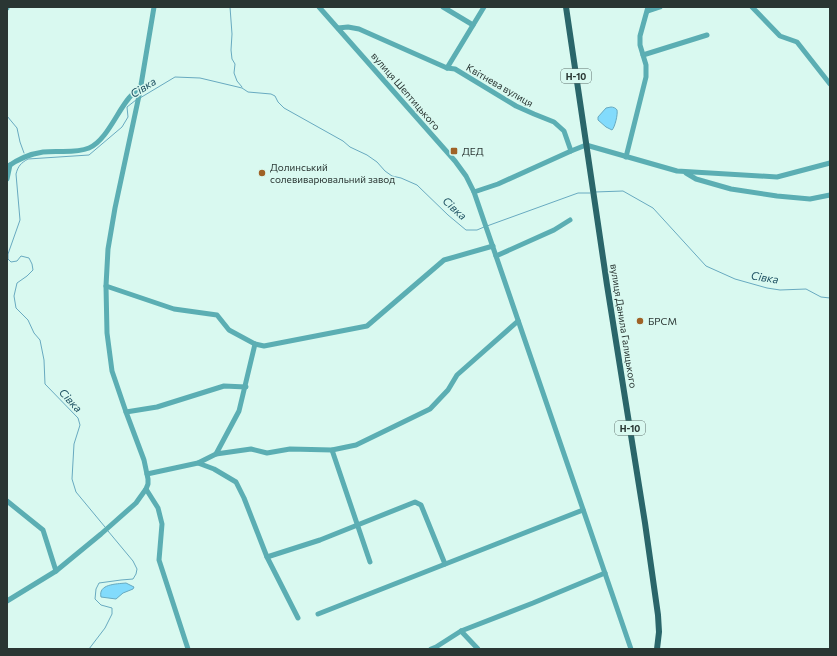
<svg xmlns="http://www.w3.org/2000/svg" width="837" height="656" viewBox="0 0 837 656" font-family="Commissioner,sans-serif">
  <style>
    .water { fill: #82dbfc; stroke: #68aac0 }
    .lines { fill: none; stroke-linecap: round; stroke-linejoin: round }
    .stream { stroke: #68aac0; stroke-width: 1 }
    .minor { stroke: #5baeb3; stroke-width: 5 }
    .major { stroke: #2a666a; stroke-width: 6 }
    .poi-dot { fill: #9f6226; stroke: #d9f9f0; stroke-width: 1.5 }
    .labels { text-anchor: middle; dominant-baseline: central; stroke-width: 3; stroke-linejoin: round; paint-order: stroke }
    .shield { fill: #d9f9f0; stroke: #5e706c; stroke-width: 1 }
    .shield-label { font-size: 9px; font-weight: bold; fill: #2a3633 }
    .street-label { font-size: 10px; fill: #2a3633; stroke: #d9f9f0 }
    .poi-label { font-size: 10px; fill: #2a3633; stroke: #d9f9f0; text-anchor: start }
    .water-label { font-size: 11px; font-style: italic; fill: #1e5162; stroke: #d9f9f0 }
  </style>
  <rect width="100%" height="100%" fill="#d9f9f0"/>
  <!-- water -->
  <g class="water">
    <path d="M611 107C613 107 616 108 617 110 618 114 615 127 612 130L606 127 598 120V117L606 108Z"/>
    <path d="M126 583 134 587 133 589 123 593 116 599 101 597C98 584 116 584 126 583Z"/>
  </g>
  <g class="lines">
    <!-- stream -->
    <g class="stream">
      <path d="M230 7 232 34 231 50 232 59 235 64 234 73 237 81 242 87"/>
      <path d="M140 98 175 77 200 78 242 88 248 92 271 94 275 96 278 102 284 108 343 141 350 147 367 155 377 162 385 171 392 176 401 178 417 185 448 215 466 230H477L484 227"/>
      <path d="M7 116 17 128 20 142 24 153"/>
      <path d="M595 192 623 191 653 208 706 266 735 279 767 288 780 290 806 289 821 297 830 298"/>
      <path d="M487 226 578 193H590"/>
      <path d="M105 527 76 492 72 479 74 444 80 425 78 418 45 384 44 360 40 340 34 333 28 320 16 308 14 296 17 283 27 276 33 270 32 264 29 258 21 256 17 261 11 262 8 259V254L20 220 16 174C18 166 21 163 28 159L89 155 122 127 128 117 127 107 136 100"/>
      <path d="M89 649 105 628 112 614V608L101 605 95 599 96 589 99 583 121 580 133 579 136 574 137 569 133 561 108 531"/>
    </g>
    <!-- minor -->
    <g class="minor">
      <path d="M319 7 455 161 466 176 474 192 631 649"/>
      <path d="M443 7 473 25"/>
      <path d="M752 7 780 36 797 42 830 84"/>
      <path d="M7 8V7"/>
      <path d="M648 11 660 7"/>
      <path d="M338 28 348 27 359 29 447 68 455 69 516 106 534 114 554 122 564 131 571 151"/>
      <path d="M643 55 707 35"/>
      <path d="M447 68 484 7"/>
      <path d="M626 157 646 77V65L640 45V36L648 7"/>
      <path d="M7 167C18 159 29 154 43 152 58 150 74 154 89 148 106 141 117 112 129 98 132 94 137 91 141 88"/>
      <path d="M686 173 696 179 731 189 777 196 810 199 830 195"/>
      <path d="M7 179 10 165"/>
      <path d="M474 192 498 184 571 151 586 145 677 171 777 177 830 163"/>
      <path d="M496 256 554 230 570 220"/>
      <path d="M106 286 174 309 217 315 229 330 255 344 264 346 367 326 444 260 493 246"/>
      <path d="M126 412 157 407 224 386 246 387"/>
      <path d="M332 450 370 562"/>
      <path d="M216 454 239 411 255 344"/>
      <path d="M198 463 214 469 236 482 244 498 267 557 298 618"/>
      <path d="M147 474 198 463 216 454 251 449 267 453 290 449 332 450 356 445 430 409 448 390 457 375 518 321"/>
      <path d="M146 489 158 508 162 524 159 560 188 649"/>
      <path d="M7 501 43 530 56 571"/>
      <path d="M267 557 320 540 415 502 421 505 445 564"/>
      <path d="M7 601 56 571 101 534 136 503 146 489 148 484V479L144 460 126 412 112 371 107 333 106 286 108 249 115 208 140 91 154 7"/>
      <path d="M318 614 583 510"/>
      <path d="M461 631 478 649"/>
      <path d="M431 649 436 647 461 631 533 603 605 573"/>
    </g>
    <!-- major -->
    <path class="major" d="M566 7 607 285 645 523 658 615 659 632 657 649"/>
  </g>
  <!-- markers -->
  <g class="poi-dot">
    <rect x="450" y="147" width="8" height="8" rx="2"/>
    <circle cx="262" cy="173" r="4"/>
    <circle cx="640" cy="321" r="4"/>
  </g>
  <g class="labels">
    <!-- shield labels -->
    <g class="shield">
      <rect x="561" y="69" width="30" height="14" rx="3"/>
      <rect x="615" y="421" width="30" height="14" rx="3"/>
    </g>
    <g class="shield-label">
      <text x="576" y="76">Н-10</text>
      <text x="630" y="428">Н-10</text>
    </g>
    <!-- street labels -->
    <g class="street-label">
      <text transform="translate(500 85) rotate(30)">Квітнева вулиця</text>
      <text transform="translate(406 91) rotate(49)">вулиця Шептицького</text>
      <text transform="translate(624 326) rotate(81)">вулиця Данила Галицького</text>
    </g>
    <!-- poi labels -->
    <g class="poi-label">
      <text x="462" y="151">ДЕД</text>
      <text x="270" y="167">Долинський<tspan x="270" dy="12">солевиварювальний завод</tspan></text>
      <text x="648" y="321">БРСМ</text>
    </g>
    <!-- water labels -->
    <g class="water-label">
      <text transform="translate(143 87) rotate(-32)">Сівка</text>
      <text transform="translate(455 208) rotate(42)">Сівка</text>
      <text transform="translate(765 277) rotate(9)">Сівка</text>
      <text transform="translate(71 400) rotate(47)">Сівка</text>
    </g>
  </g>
  <!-- border -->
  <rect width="837" height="656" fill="none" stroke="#2a3633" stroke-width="16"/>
</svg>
